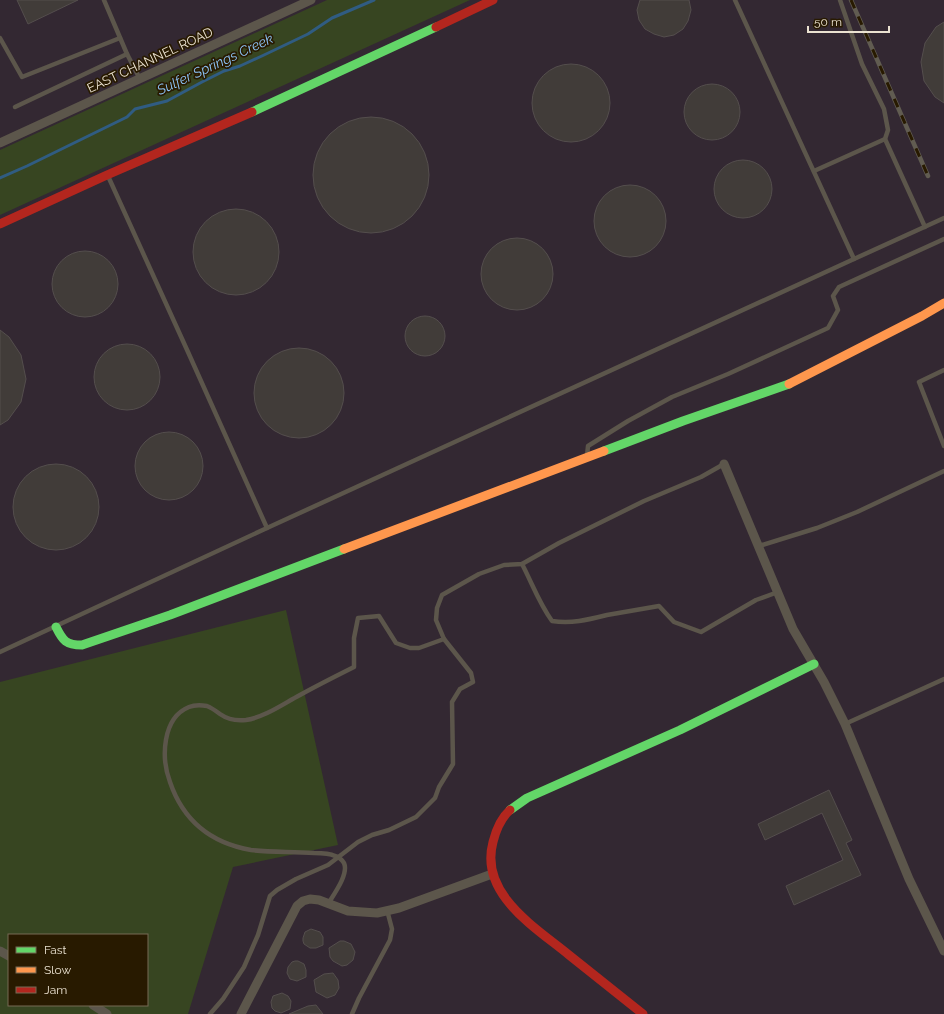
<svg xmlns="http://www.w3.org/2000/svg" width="944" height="1014" viewBox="0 0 944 1014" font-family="Raleway,sans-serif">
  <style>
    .industrial { fill: #332832 }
    .green { fill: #374521; fill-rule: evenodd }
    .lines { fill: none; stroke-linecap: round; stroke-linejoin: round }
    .stream { stroke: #305c82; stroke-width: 3 }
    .building { fill: #413c39; stroke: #544e4d }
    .lane { stroke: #5c564b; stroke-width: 4.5 }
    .street { stroke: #5c564b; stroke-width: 9 }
    .fast { stroke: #63d668; stroke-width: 9 }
    .slow { stroke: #ff974d; stroke-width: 9 }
    .jam { stroke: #b3261e; stroke-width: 9 }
    .rail-casing { stroke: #615c51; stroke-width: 4.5 }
    .rail { stroke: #281a00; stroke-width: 3; stroke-dasharray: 9; stroke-linecap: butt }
    .labels { text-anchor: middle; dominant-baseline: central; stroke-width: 3.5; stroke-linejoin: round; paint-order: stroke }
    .street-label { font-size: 13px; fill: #ebe2d1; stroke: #281a00 }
    .water-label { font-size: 14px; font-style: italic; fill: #8fc7fb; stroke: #281a00 }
  </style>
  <rect width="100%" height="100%" fill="#282011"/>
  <!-- industrial -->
  <g class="industrial">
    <path d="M0 0H403L0 185Z"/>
    <path d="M445 0H944V1014H83L147 1005V935H9L0 968V207Z"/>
  </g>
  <!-- green -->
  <g class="green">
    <path d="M327 0H470L0 215V150Z"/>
    <path d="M286 610 338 845 233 867 188 1014H0V682ZM9 935H147V1005H9Z"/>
  </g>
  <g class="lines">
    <!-- stream -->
    <path class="stream" d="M0 178 27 166 127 117 135 109 167 101 202 82 224 71 240 66 264 55 308 34 332 18 374 0"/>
  </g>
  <!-- building -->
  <g class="building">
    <path d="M17 0H78L28 24Z"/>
    <path d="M640 0H689L691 10 688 21 683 29 674 35 664 37 654 34 645 29 639 20 637 10Z"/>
    <path d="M944 22V103L935 97 924 81 921 62 925 43 936 27Z"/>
    <circle cx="571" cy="103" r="39"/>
    <circle cx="712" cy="112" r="28"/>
    <circle cx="371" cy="175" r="58"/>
    <circle cx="743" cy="189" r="29"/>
    <circle cx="630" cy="221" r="36"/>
    <circle cx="236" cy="252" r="43"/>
    <circle cx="517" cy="274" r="36"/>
    <circle cx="85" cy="284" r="33"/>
    <circle cx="425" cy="336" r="20"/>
    <path d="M0 330 9 337 21 355 26 379 21 402 8 420 0 425Z"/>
    <circle cx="127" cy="377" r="33"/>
    <circle cx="299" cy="393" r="45"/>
    <circle cx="169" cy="466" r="34"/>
    <circle cx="56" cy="507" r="43"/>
    <path d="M829 790 852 840 846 843 861 875 794 905 786 886 843 860 822 813 765 840 758 824Z"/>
    <path d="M311 929 320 932 323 937V945L316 948H310L304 944 303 941V938L305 932Z"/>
    <path d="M340 941H344L351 944 355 952 353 960 347 965 342 966 333 961 330 957 329 948Z"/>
    <path d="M295 961H298L304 964 306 970V977L297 981 290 979 287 973 288 967 292 962Z"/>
    <path d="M333 973 338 980 339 988 335 995 327 998 316 992 314 980 324 974Z"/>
    <path d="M282 993 288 996 291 1001 290 1009 281 1013 275 1011 272 1008 271 1002 273 996Z"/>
    <path d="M316 1005 323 1014H289L308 1006Z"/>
  </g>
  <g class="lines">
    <!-- lane -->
    <g class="lane">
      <path d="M104 0 127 54"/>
      <path d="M0 38 22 77 120 38"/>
      <path d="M15 107 127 54 140 79"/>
      <path d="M885 139 925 227"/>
      <path d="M814 171 885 139 888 130 884 109 862 64 840 0"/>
      <path d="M108 176 188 352 267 528"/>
      <path d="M854 259 944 218"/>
      <path d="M944 370 919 382 944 446"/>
      <path d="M587 456 588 446 628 421 672 397 728 374 828 328 838 310 833 296 839 287 944 239"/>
      <path d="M759 546 817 528 857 512 944 471"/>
      <path d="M522 564C532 583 539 603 552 621 571 624 587 620 607 615 624 612 642 609 659 606L674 622 701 632 756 600 778 592"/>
      <path d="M0 652 267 528 854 259 735 0"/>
      <path d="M845 724 944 679"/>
      <path d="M328 904C334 894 349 874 344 863 342 860 339 857 335 856 329 853 321 853 314 853 293 851 272 853 251 850 211 843 183 820 170 782 161 758 162 718 189 707 194 705 201 705 207 706 212 708 216 711 220 714 227 719 237 721 246 720 265 717 283 704 300 695 318 685 336 676 354 667V638L358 618 379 616 396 643 410 648H419L444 639 436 620 437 608 442 595 479 574 504 565 522 564 559 543 644 501 701 477 724 464"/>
      <path d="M210 1014 223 999 244 967 258 935 270 896 277 890 296 879 328 865 358 842 372 835 389 830 416 817 435 798 439 787 453 764 452 702 460 689 473 682 471 673 444 639"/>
      <path d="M352 1014 359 998 390 940 392 929 387 910"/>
    </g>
    <!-- street -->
    <g class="street">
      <path d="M0 143 311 0"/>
      <path d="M724 464 793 629 824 682 845 724 909 879 944 951"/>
      <path d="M0 951 9 956"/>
      <path d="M93 1005 107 1014"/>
      <path d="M241 1014 297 906 303 901 310 899 319 900 348 911 377 913 399 908 492 874"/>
    </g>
    <!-- fast -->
    <g class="fast">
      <path d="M252 112 436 27"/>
      <path d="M604 451 683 421 789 384"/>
      <path d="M56 627C63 641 66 645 82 645L170 615 344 549"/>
      <path d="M510 810 527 798 680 730 814 664"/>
    </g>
    <!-- slow -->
    <g class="slow">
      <path d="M789 384 922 316 944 303"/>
      <path d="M344 549 604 451"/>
    </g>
    <!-- jam -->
    <g class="jam">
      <path d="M436 27 493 0"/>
      <path d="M0 224 107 175 252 112"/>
      <path d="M510 810C501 818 496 830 493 842 479 894 535 927 569 955 594 975 618 994 643 1014"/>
    </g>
    <!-- rail casing -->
    <g class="rail-casing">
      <path id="rail" d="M851 0 928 176"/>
    </g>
    <!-- rail -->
    <use href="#rail" class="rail"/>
  </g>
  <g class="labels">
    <!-- street labels -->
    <g class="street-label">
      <text transform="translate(150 60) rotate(-25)">EAST CHANNEL ROAD</text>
    </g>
    <!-- water labels -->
    <g class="water-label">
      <text transform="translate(215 64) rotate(-25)">Sulfer Springs Creek</text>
    </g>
  </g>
  <!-- legend -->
  <rect x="8" y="934" width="140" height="72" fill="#281a00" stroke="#766a54"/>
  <rect x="16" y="947" width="20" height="6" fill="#63d668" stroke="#766a54"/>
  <text x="44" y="954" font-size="12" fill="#ebe2d1">Fast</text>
  <rect x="16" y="967" width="20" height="6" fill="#ff974d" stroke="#766a54"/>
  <text x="44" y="974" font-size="12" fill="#ebe2d1">Slow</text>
  <rect x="16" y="987" width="20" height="6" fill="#b3261e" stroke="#766a54"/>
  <text x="44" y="994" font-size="12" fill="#ebe2d1">Jam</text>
  <!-- scale -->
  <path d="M808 26v6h81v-6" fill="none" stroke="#ebe2d1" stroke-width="2"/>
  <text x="814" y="26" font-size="12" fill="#ebe2d1" stroke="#281a00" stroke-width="3" paint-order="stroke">50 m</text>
</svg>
